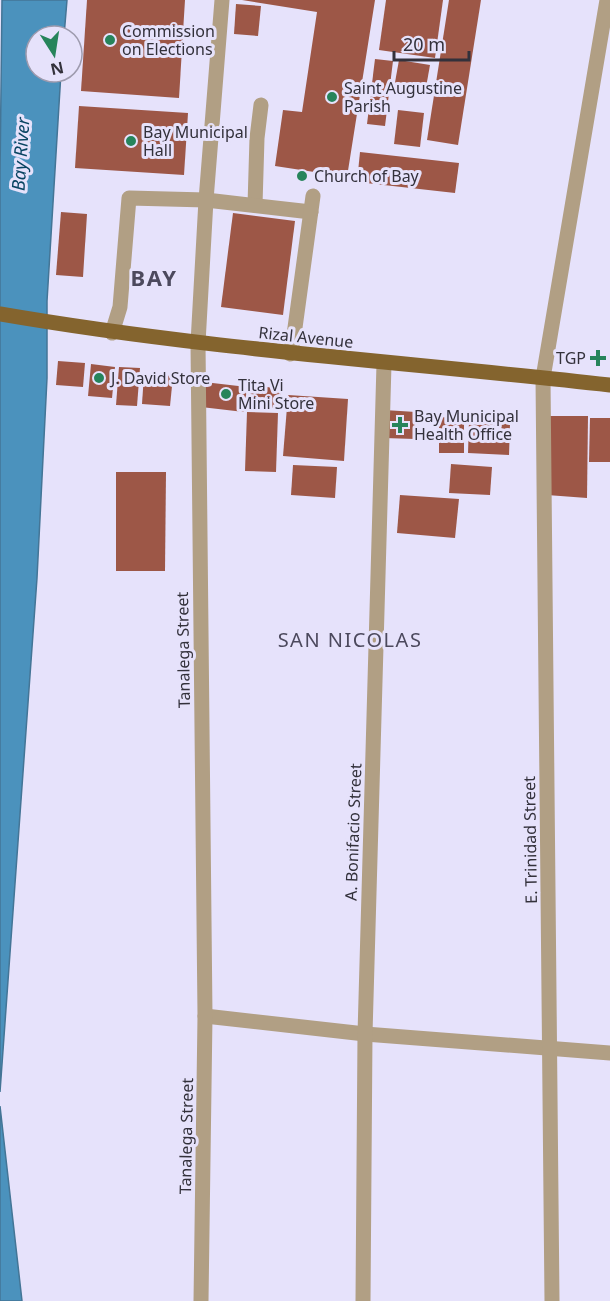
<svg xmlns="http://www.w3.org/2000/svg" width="610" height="1301" viewBox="0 0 610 1301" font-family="'Noto Sans',sans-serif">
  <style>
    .water { fill: #4b92bd; stroke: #447596; stroke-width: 1.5 }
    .building { fill: #9d5747 }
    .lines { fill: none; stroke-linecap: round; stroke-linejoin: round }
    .minor { stroke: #b19f84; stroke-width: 15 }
    .major { stroke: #84642e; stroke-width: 15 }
    .poi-dot { fill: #26845b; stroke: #e6e2fb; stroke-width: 2 }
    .labels { text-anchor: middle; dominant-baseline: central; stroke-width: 6; stroke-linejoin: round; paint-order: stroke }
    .poi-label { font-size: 16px; fill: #33313b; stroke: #e6e2fb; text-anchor: start }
    .street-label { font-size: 16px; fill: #33313b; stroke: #e6e2fb }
    .water-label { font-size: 18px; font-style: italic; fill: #094462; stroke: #e6e2fb }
    .quarter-label { font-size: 20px; letter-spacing: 1.5px; fill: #4c495d; stroke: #e6e2fb }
    .district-label { font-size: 22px; font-weight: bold; letter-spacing: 1.5px; fill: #4c495d; stroke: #e6e2fb }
  </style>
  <rect width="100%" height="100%" fill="#e6e2fb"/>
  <!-- water -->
  <g class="water">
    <path d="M2 0H67L64 36H36V72H61L47 301V378L37 578 0 1092V176Z"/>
    <path d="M0 1106 22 1301H0Z"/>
  </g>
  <!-- building -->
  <g class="building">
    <path d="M87 0H185L179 98 81 91Z"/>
    <path d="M242 0H375L347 177 275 166 283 110 302 112 317 12Z"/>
    <path d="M386 0H443L435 58 379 50Z"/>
    <path d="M449 0H481L458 145 427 140Z"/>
    <path d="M236 4 261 6 258 36 234 34Z"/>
    <path d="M375 59 393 61 385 126 367 124Z"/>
    <path d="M399 60 430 65 425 93 394 88Z"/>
    <path d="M79 106 188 113 184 175 75 168Z"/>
    <path d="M398 110 424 113 420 147 394 144Z"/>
    <path d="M360 152 459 163 455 193 357 182Z"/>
    <path d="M61 212 87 214 83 277 56 275Z"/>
    <path d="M233 213 295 221 283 315 221 307Z"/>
    <path d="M58 361 85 363 83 387 56 385Z"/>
    <path d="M91 364 115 367 112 398 88 396Z"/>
    <path d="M119 367 140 368 137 406 116 405Z"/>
    <path d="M144 374 173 376 170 406 142 404Z"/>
    <path d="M204 382 247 387 244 412 201 407Z"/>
    <path d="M249 386 281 388 280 408 248 406Z"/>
    <path d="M288 395 348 399 344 461 283 456Z"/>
    <path d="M384 410 416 412 415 439 384 438Z"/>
    <path d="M247 412 278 413 276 472 245 471Z"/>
    <path d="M545 416H588L587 498 547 495Z"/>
    <path d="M439 417 464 418V453H439Z"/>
    <path d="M590 418H610V462H589Z"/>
    <path d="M469 421 510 423 509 455 468 453Z"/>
    <path d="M451 464 492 467 490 495 449 493Z"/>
    <path d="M293 465 337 467 335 498 291 495Z"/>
    <path d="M116 472H166L165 571H116Z"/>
    <path d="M400 495 459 499 455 538 397 533Z"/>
  </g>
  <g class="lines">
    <!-- minor -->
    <g class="minor">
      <path d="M255 205 257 138 261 105"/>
      <path d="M112 333 120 307 129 198 206 200 311 212"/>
      <path d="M290 354 294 335 313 196"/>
      <path d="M205 1016 365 1034 610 1053"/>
      <path d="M201 1301 205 1016 198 343 206 200 222 0"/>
      <path d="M363 1301 365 1034 384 364"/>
      <path d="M552 1301 543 378 607 0"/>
    </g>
    <!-- major -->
    <path class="major" d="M0 314C202 349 406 362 610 385"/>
  </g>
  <!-- markers -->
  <g class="poi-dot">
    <circle cx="110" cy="40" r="6"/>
    <circle cx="332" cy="97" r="6"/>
    <circle cx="131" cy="141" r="6"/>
    <circle cx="302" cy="176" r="6"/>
    <path d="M595 349h6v6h6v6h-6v6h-6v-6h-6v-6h6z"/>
    <circle cx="99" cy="378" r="6"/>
    <circle cx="226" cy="394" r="6"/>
    <path d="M397 416h6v6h6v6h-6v6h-6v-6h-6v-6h6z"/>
  </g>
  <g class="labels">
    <!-- poi labels -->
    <g class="poi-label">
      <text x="122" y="31">Commission<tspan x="122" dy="18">on Elections</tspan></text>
      <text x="344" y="88">Saint Augustine<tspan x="344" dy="18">Parish</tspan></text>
      <text x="143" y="132">Bay Municipal<tspan x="143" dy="18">Hall</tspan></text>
      <text x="314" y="176">Church of Bay</text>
      <text x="586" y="358" text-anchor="end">TGP</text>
      <text x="111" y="378">J. David Store</text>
      <text x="238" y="385">Tita Vi<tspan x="238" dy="18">Mini Store</tspan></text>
      <text x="414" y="416">Bay Municipal<tspan x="414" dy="18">Health Office</tspan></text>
    </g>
    <!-- street labels -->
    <g class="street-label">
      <text transform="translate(306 337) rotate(6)">Rizal Avenue</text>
      <text transform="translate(183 650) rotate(-91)">Tanalega Street</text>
      <text transform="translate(353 832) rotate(-88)">A. Bonifacio Street</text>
      <text transform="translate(530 840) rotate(-91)">E. Trinidad Street</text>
      <text transform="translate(186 1136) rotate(-89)">Tanalega Street</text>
    </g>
    <!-- water labels -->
    <g class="water-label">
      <text transform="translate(20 154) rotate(-86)">Bay River</text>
    </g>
    <!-- quarter labels -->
    <g class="quarter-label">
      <text x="350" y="639">SAN NICOLAS</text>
    </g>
    <!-- district labels -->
    <g class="district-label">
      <text x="154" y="277">BAY</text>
    </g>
  </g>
  <!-- north arrow -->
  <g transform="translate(54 54) rotate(168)"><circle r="28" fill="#e6e2fb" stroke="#9e9bae" stroke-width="1.5"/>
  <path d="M0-4.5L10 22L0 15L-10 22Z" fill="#26845b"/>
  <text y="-9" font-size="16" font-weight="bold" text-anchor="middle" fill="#33313b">N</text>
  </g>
  <!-- scale -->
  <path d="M394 51v9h75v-9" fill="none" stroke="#33313b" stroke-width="3"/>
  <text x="403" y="51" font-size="18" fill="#33313b" stroke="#e6e2fb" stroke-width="4.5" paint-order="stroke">20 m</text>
</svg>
